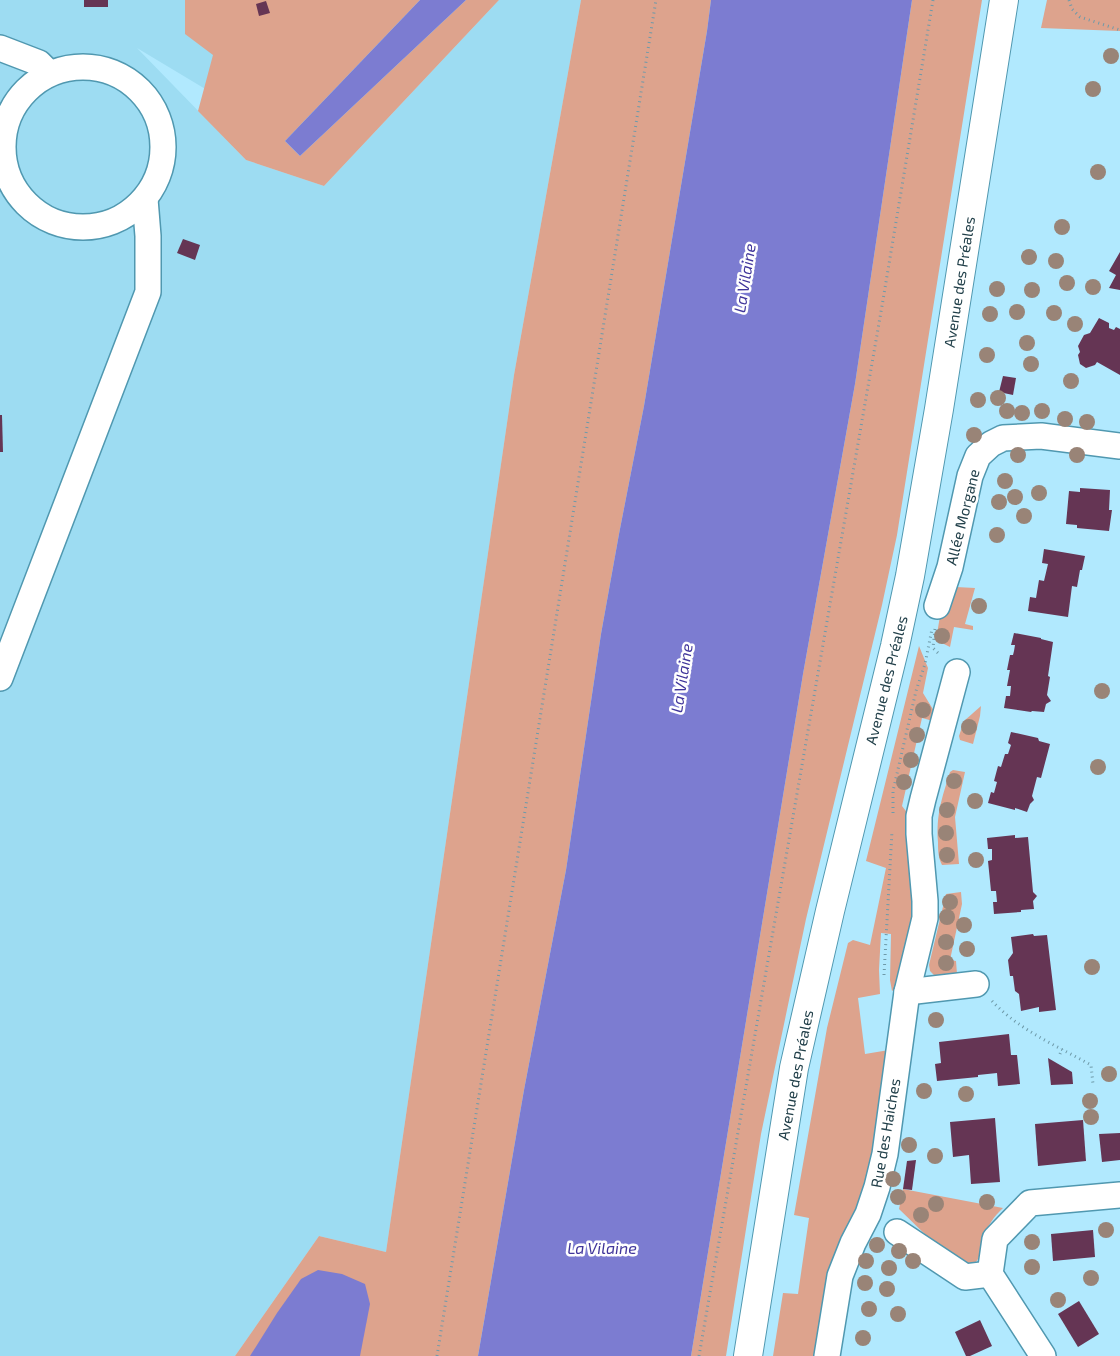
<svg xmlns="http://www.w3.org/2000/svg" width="1120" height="1356" viewBox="0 0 1120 1356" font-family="'Exo 2',sans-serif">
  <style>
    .built { fill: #9ddcf2 }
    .green { fill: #dda38d }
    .water { fill: #7c7cd1 }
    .building { fill: #653554 }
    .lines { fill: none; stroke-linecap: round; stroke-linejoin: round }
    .minor-casing { stroke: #5098b0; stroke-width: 28 }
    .major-casing { stroke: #5098b0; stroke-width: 30 }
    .path { stroke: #6e9aa9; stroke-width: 3; stroke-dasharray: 1 4; stroke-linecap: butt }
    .minor { stroke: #fff; stroke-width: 25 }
    .major { stroke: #fff; stroke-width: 28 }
    .tree { fill: #998477 }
    .labels { text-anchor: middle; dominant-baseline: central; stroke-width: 5; stroke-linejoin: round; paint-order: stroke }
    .street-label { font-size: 15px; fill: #22404a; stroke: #fff }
    .water-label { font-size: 16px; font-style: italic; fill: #41369b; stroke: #fff }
  </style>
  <rect width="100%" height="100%" fill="#b1e9fe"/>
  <!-- built -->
  <path class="built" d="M0 0H316L217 96 137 48 246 160 324 186 499 0H581L514 375 386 1252 319 1236 235 1356H0Z"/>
  <!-- green -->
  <g class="green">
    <path d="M185 0H420L285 141 300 156 466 0H499L324 186 246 160 198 111 213 55 185 34Z"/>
    <path d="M581 0H711L707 31 644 406 619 534 601 634 566 870 524 1090 478 1356H235L319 1236 386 1252 514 375Z"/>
    <path d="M912 0H982L897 535 882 605 806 919 761 1134 726 1356H691L803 674 855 384Z"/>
    <path d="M1047 0H1120V31L1041 28Z"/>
    <path d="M956 587 975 588 965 624 973 626V630L954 627 950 647 936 640 940 616Z"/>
    <path d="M919 646 928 668 923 693 934 711 933 721 922 718 902 806 909 815 913 910 903 957 895 989 892 991 890 980 891 934 881 933 879 970 880 994 858 998 865 1054 889 1050 876 1156 820 1356H773L783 1293 798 1294 809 1218 794 1215 827 1028 848 943 853 940 870 945 886 868 866 861Z"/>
    <path d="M981 706 980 716 973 744 960 740 959 736 964 721Z"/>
    <path d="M953 770 965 772 955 817 959 864 942 865C938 857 938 850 938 842 936 814 942 798 950 772Z"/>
    <path d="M961 892 962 904 950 960 956 961 957 974 935 976 930 971 929 965 946 894Z"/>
    <path d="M903 1189 1003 1208C994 1216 987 1227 983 1238 980 1249 982 1261 970 1266L933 1242 899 1209Z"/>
  </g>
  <!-- water -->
  <g class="water">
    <path d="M420 0H466L300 156 285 141Z"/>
    <path d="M711 0H912L855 384 803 674 691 1356H478L524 1090 566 870 601 634 619 534 644 406 707 31Z"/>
    <path d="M318 1270 342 1274 365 1284 370 1304 360 1356H250L277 1313 301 1279Z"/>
  </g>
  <!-- building -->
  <g class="building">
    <rect x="84" y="0" width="24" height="7"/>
    <path d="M266 1 270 13 259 16 256 4Z"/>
    <path d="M183 239 200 245 195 260 177 253Z"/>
    <path d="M1120 252V290L1109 288 1116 275 1109 271Z"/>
    <path d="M1099 318 1109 323V328L1114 330 1116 327 1120 329V375L1097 362 1095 365 1086 368 1080 364 1078 355 1080 352 1078 346 1084 335 1090 333Z"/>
    <path d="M1003 376 1016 378 1013 395 999 392Z"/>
    <path d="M0 415H2L3 452H0Z"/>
    <path d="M1080 488 1110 490 1109 510H1112L1109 531 1077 528V525L1066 524 1069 491 1080 492Z"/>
    <path d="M1044 549 1085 556 1082 570H1080L1077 587 1072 586 1068 617 1028 611 1030 597 1036 598 1039 580 1044 581 1048 564 1042 563Z"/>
    <path d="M1014 633 1041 638V639L1053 642 1048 676 1050 677 1047 695 1051 701 1046 704 1044 712 1032 711 1031 712 1004 708 1006 696H1010L1011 686H1007L1010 670H1007L1010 655H1013L1014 651 1015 645H1011Z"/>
    <path d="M1011 732 1038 738 1039 741 1050 744 1041 778 1037 777 1032 796 1034 800 1030 804 1027 812 1015 808V810L988 803 991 792 994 793 997 782 994 781 998 766 1001 767 1005 754H1008L1011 745 1008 743Z"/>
    <path d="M1015 835V838L1028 837 1033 892 1037 896 1033 901 1034 909 1021 910V912L994 914 993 902H997L996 891H991L988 861 992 860V849H988L987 838Z"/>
    <path d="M1033 934 1034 936 1047 935 1056 1010 1039 1012V1007L1021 1011 1019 994 1015 991 1013 976H1010L1008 960 1013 953 1011 937Z"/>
    <path d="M1009 1034 1011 1055H1017L1020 1084 998 1086 997 1073 978 1075V1077L937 1081 935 1064 941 1063 939 1042Z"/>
    <path d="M1048 1058 1072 1072 1073 1084 1051 1085Z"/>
    <path d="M995 1118 1000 1182 971 1184 969 1155 953 1157 950 1122Z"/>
    <path d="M1083 1120 1086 1161 1038 1166 1035 1124Z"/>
    <path d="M1120 1133V1160L1102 1162 1099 1134Z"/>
    <path d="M916 1160 912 1190 903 1189 907 1161Z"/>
    <path d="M1093 1230 1095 1257 1053 1261 1051 1234Z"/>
    <path d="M1079 1301 1099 1334 1078 1347 1058 1314Z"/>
    <path d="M980 1320 992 1346 970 1356H966L955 1332Z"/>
  </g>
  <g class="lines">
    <!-- minor casing -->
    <g class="minor-casing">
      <g id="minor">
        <path d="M0 48 39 63 49 73"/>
        <circle cx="83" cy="147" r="80"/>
        <path d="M937 606 950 567 970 476 978 456 991 444 1003 438 1041 436 1120 446"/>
        <path d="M0 678 148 292V236L145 199"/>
        <path d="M907 992 976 984"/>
        <path d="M897 1232 965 1277 990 1274"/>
        <path d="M827 1356 840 1276 853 1243 868 1214 877 1187 885 1154 907 992 925 918V901L919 834V816L923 799 957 672"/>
        <path d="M1043 1356 990 1274 995 1239 1030 1203 1120 1195"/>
      </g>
    </g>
    <!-- major casing -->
    <g class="major-casing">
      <path id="major" d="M748 1356 794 1068 830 911 895 646 910 576 939 409 1004 0"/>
    </g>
    <!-- path -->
    <g class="path">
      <path d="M1069 0 1072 9 1080 17 1120 30"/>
      <path d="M935 629 933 648 940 655"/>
      <path d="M893 813V791L916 691 925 664 932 629"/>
      <path d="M884 975 892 831"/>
      <path d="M992 1001C1019 1030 1057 1046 1091 1065L1093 1084"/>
      <path d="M1060 1054 1062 1049"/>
      <path d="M437 1356 656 0"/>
      <path d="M699 1356 882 306 933 0"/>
    </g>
    <!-- minor -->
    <use href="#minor" class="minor"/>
    <!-- major -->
    <use href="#major" class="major"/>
  </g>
  <!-- trees -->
  <g class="tree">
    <circle cx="1111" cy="56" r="8"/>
    <circle cx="1093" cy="89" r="8"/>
    <circle cx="1098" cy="172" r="8"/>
    <circle cx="1062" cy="227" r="8"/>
    <circle cx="1029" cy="257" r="8"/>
    <circle cx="1056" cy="261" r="8"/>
    <circle cx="1067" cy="283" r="8"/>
    <circle cx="1093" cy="287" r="8"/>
    <circle cx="997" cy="289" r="8"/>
    <circle cx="1032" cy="290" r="8"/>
    <circle cx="1017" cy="312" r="8"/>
    <circle cx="1054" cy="313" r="8"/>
    <circle cx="990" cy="314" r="8"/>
    <circle cx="1075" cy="324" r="8"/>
    <circle cx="1027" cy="343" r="8"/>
    <circle cx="987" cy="355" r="8"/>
    <circle cx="1031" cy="364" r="8"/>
    <circle cx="1071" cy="381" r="8"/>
    <circle cx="998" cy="398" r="8"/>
    <circle cx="978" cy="400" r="8"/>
    <circle cx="1007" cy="411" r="8"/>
    <circle cx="1042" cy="411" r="8"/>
    <circle cx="1022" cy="413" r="8"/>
    <circle cx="1065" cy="419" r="8"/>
    <circle cx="1087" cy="422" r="8"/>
    <circle cx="974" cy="435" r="8"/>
    <circle cx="1018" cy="455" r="8"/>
    <circle cx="1077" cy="455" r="8"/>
    <circle cx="1005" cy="481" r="8"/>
    <circle cx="1039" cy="493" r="8"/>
    <circle cx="1015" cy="497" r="8"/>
    <circle cx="999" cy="502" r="8"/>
    <circle cx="1024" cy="516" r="8"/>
    <circle cx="997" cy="535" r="8"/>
    <circle cx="979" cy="606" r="8"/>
    <circle cx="942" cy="636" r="8"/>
    <circle cx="1102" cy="691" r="8"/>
    <circle cx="923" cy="710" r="8"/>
    <circle cx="969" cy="727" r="8"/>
    <circle cx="917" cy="735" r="8"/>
    <circle cx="911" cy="760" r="8"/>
    <circle cx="1098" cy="767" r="8"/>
    <circle cx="954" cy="781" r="8"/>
    <circle cx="904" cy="782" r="8"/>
    <circle cx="975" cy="801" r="8"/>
    <circle cx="947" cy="810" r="8"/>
    <circle cx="946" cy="833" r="8"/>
    <circle cx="947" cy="855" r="8"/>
    <circle cx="976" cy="860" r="8"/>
    <circle cx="950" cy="902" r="8"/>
    <circle cx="947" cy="917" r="8"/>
    <circle cx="964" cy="925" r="8"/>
    <circle cx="946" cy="942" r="8"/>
    <circle cx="967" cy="949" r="8"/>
    <circle cx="946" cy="963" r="8"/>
    <circle cx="1092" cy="967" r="8"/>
    <circle cx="936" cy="1020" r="8"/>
    <circle cx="1109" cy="1074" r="8"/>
    <circle cx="924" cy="1091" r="8"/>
    <circle cx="966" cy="1094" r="8"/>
    <circle cx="1090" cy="1101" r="8"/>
    <circle cx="1091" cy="1117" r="8"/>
    <circle cx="909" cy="1145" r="8"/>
    <circle cx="935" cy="1156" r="8"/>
    <circle cx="893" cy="1179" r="8"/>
    <circle cx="898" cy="1197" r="8"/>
    <circle cx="987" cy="1202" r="8"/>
    <circle cx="936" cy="1204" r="8"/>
    <circle cx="921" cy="1215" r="8"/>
    <circle cx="1106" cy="1230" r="8"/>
    <circle cx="1032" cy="1242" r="8"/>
    <circle cx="877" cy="1245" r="8"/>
    <circle cx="899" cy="1251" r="8"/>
    <circle cx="866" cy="1261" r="8"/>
    <circle cx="913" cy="1261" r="8"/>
    <circle cx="1032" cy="1267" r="8"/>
    <circle cx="889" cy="1268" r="8"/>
    <circle cx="1091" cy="1278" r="8"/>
    <circle cx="865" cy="1283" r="8"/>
    <circle cx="887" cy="1289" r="8"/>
    <circle cx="1058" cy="1300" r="8"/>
    <circle cx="869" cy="1309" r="8"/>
    <circle cx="898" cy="1314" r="8"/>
    <circle cx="863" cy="1338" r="8"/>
  </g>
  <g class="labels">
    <!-- street labels -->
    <g class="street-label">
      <text transform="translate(959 282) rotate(-81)">Avenue des Préales</text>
      <text transform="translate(962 517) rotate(-76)">Allée Morgane</text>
      <text transform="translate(886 680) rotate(-76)">Avenue des Préales</text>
      <text transform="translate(795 1075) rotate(-79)">Avenue des Préales</text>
      <text transform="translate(885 1133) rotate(-80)">Rue des Haiches</text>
    </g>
    <!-- water labels -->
    <g class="water-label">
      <text transform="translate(744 278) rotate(-81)">La Vilaine</text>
      <text transform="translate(681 678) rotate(-81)">La Vilaine</text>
      <text x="602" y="1247">La Vilaine</text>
    </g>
  </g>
</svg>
